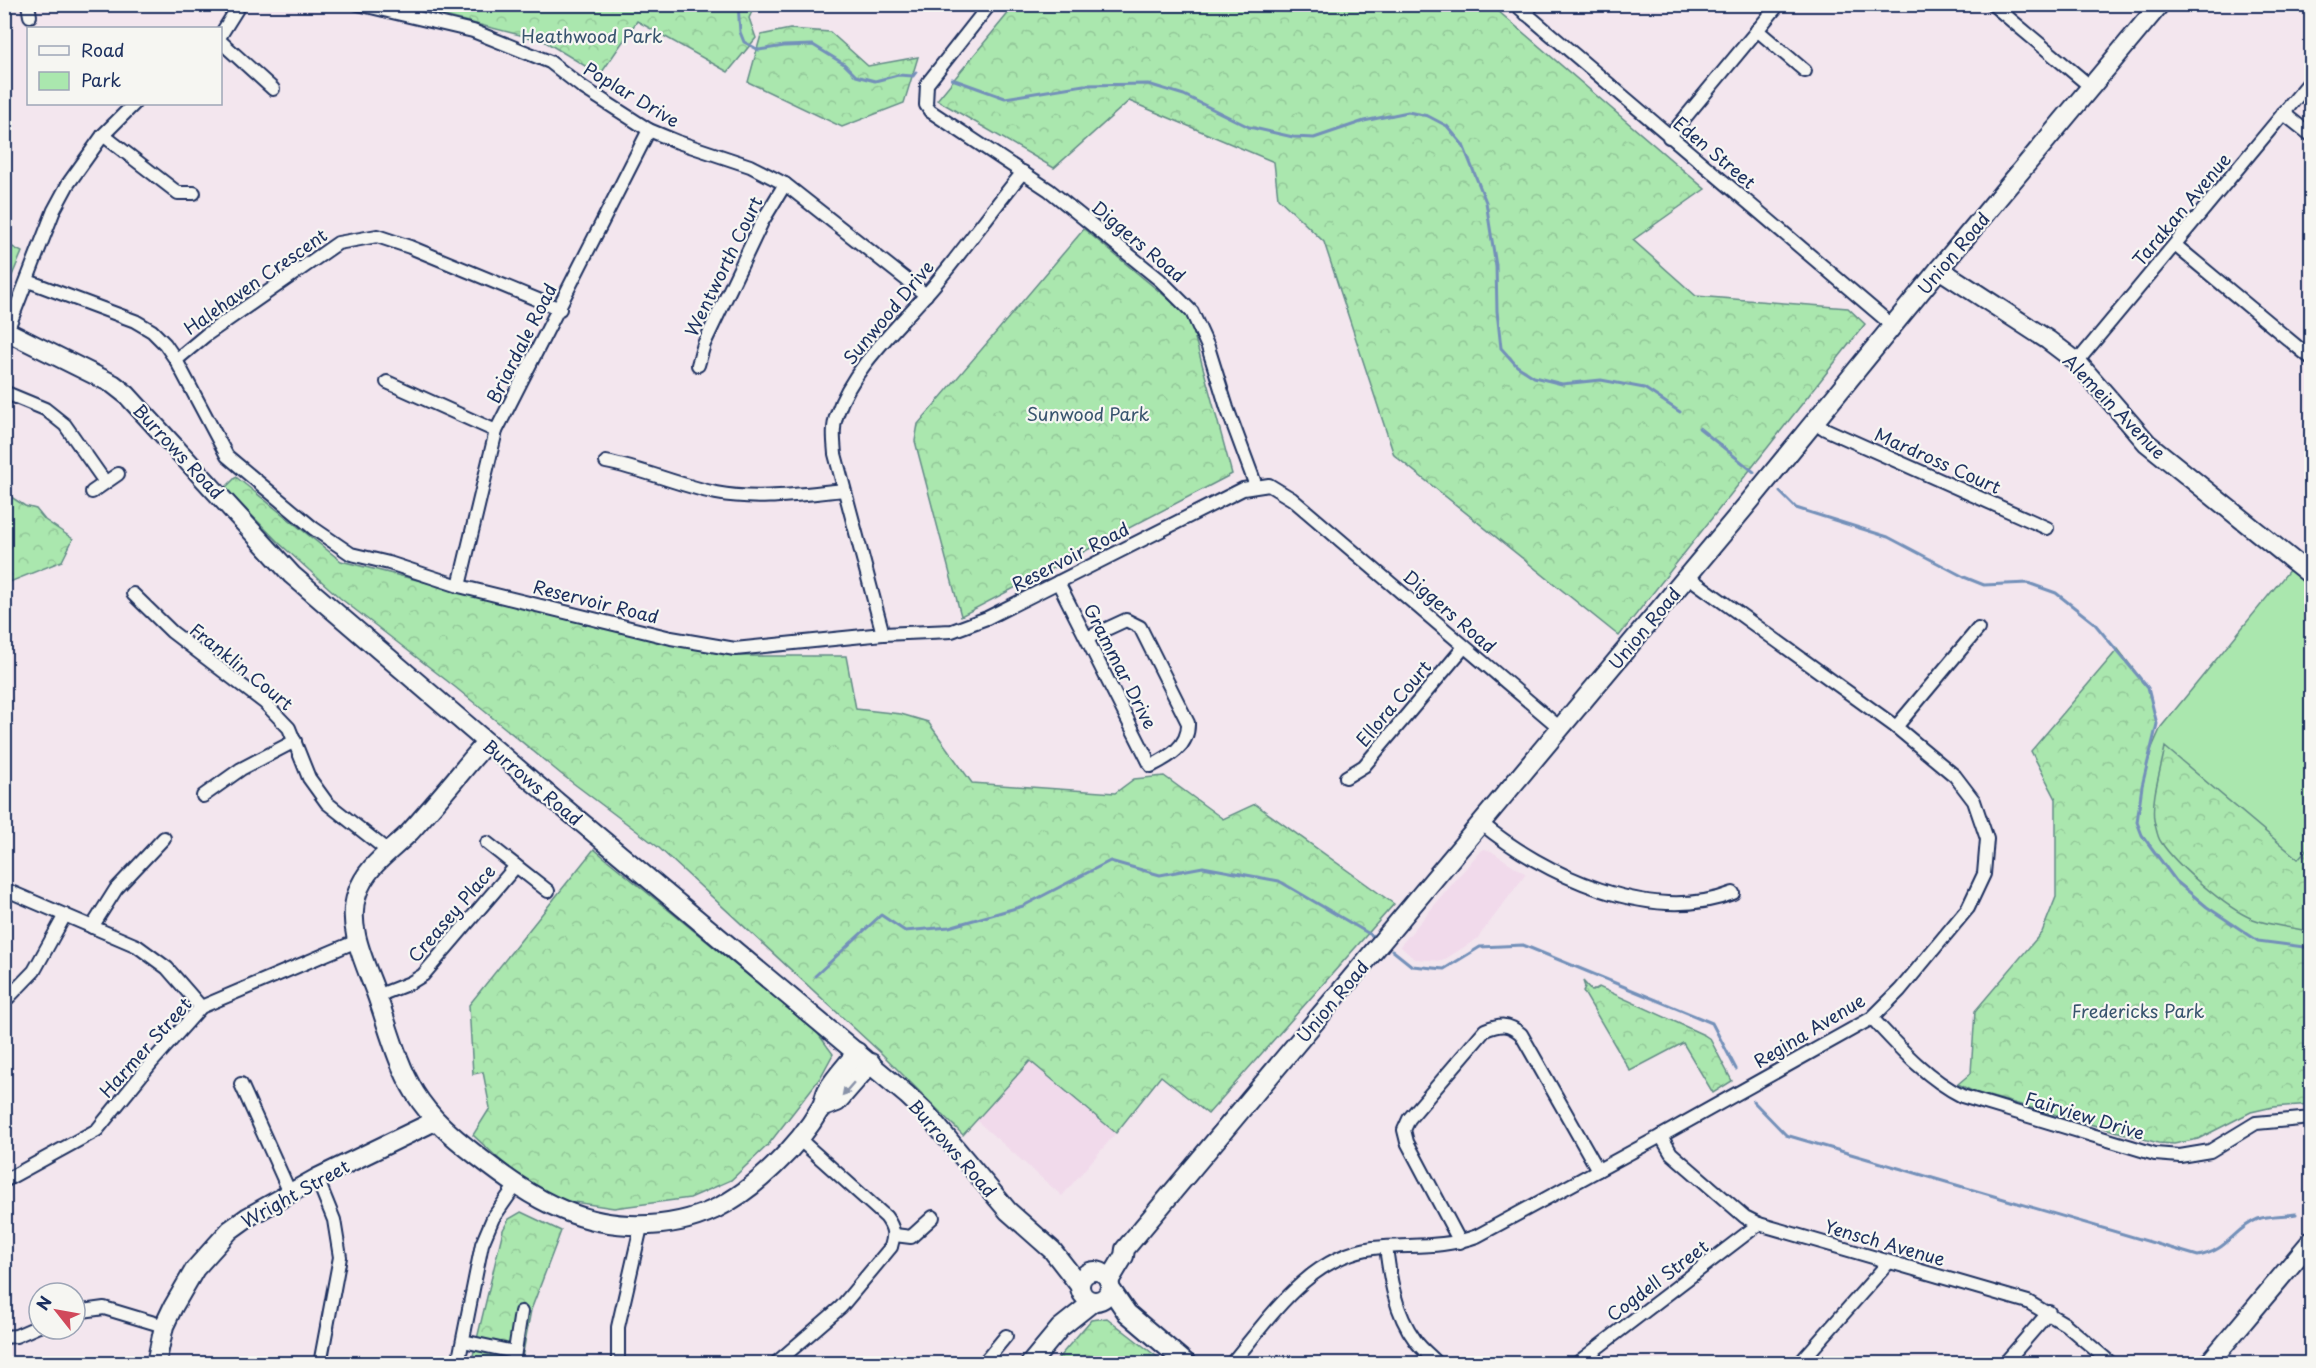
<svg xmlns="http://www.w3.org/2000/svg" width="2316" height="1368" viewBox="0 0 2316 1368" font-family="'Playpen Sans',sans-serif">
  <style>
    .built { fill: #f1daeb }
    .green { fill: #aae7ae; stroke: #628b86; stroke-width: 1.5 }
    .forest { fill: url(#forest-crowns); stroke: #628b86; stroke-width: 1.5 }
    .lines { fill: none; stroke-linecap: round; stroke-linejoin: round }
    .stream { stroke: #7390b9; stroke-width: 3 }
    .street-casing { stroke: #1b2f5e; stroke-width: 16 }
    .secondary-casing { stroke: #1b2f5e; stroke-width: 22 }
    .street { stroke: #f6f6f2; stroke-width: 12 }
    .secondary { stroke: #f6f6f2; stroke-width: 18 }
    .oneway { fill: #8892a8 }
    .labels { text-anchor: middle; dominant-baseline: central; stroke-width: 4.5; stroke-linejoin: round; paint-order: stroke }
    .park-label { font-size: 18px; fill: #38546e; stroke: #f6f6f2 }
    .street-label { font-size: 18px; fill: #1b2f5e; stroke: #f6f6f2 }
  </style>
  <defs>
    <pattern id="forest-crowns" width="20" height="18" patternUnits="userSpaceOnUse" patternTransform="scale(1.5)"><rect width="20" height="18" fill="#aae7ae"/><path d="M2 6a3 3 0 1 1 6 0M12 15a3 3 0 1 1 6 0" fill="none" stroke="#92c698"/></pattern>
  </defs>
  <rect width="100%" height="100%" fill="#f3e6ee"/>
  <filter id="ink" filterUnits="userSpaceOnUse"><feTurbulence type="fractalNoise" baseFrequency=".0167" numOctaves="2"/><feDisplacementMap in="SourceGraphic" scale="12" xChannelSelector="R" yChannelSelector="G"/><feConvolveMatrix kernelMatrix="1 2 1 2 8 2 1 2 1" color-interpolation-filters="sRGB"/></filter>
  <g filter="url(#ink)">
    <!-- built -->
    <g class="built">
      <path d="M1485 849 1491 851 1526 874 1477 939 1442 961 1414 959 1400 946 1481 850Z"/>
      <path d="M1030 1061 1116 1133 1062 1196 977 1121Z"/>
    </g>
    <!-- green -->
    <path class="green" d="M2291 568 2311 586V948L2258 941 2207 907 2176 881 2142 835 2137 822 2142 786 2151 750 2161 727Z"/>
    <!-- forest -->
    <g class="forest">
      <path d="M401 5H755L749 18 756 38 728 72 637 21 600 75 544 41Z"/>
      <path d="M1015 5H1491L1705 189 1633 240 1696 296 1848 308 1865 324 1619 636 1394 455 1324 242 1278 198 1274 162 1129 101 1054 168 937 100Z"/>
      <path d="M790 29 830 32 868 66 918 57 904 103 842 127 748 82 761 35Z"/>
      <path d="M1084 229 1189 316 1232 474 961 616 915 441 918 424Z"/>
      <path d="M5 243 22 252 5 292Z"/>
      <path d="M236 477 341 561 682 646 733 656H846L856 709 901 714 928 722 972 783 1115 793 1134 779 1164 776 1223 819 1255 804 1394 904 1208 1114 1161 1076 1116 1133 1030 1061 963 1135 881 1053 658 847 561 774 455 687 340 598 279 543 225 488Z"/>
      <path d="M5 493 25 506 36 509 45 520 73 539 62 561 5 584Z"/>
      <path d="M2118 649 2148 688 2157 724 2142 786 2137 822 2142 835 2176 881 2207 907 2258 941 2311 948V1104L2273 1107 2251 1112 2198 1139 2174 1144 2158 1143 1974 1092 1958 1084 1971 1073 1975 1011 2042 932 2056 897V799L2031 751Z"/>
      <path d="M2165 747 2298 859 2311 844V932C2293 927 2271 926 2253 919 2227 909 2176 865 2161 842 2157 837 2156 827 2154 820 2151 798 2161 770 2165 747Z"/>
      <path d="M594 849 816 1031 833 1054 820 1078 768 1145 731 1180 690 1198 614 1208 567 1201 547 1193 526 1182 499 1159 473 1135 490 1108 483 1072 473 1074 469 1005Z"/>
      <path d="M1583 981 1592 991 1599 987 1704 1035 1710 1039 1732 1081 1713 1093 1683 1043 1630 1071 1583 991 1585 987Z"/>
      <path d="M521 1212 561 1231 531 1310 521 1363 471 1364 503 1230 509 1219Z"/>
      <path d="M1107 1318 1165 1363H1054L1091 1320Z"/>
    </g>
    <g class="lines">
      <!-- stream -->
      <g class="stream">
        <path d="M738 4 740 32 744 42 759 50 784 46 813 45 844 64 856 76 875 81 898 75 913 76 916 72"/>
        <path d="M952 79 1005 98 1084 85 1148 84 1184 95 1249 127 1293 137 1314 138 1364 121 1408 112 1428 116 1447 126 1463 145 1486 202 1496 266 1497 311 1501 348 1517 366 1534 377 1562 384 1601 380 1644 388 1680 412"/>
        <path d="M1699 428 1754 472"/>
        <path d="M1780 492 1796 508 1888 537 1964 577 1984 585 2028 583 2056 593 2094 623 2148 688 2157 724 2142 786 2137 822 2142 835 2176 881 2207 907 2258 941 2312 948"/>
        <path d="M1392 950 1412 966 1444 969 1480 947 1523 945 1712 1023 1736 1069"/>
        <path d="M815 976 881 915 905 931 949 927 1023 906 1110 861 1160 875 1203 867 1279 881 1373 936"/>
        <path d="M1753 1101 1786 1135 2198 1256C2228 1251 2233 1229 2258 1219 2268 1215 2284 1216 2296 1214"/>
      </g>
      <!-- street casing -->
      <g class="street-casing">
        <g id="street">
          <path d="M28 4 30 16"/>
          <path d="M358 4 473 31 550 62 582 87 649 130 678 142 750 166 785 184 926 295"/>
          <path d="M990 4 927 84 926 105 930 111 1049 190 1160 280 1192 312 1208 347 1227 408 1256 486"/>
          <path d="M1515 4 1893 326"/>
          <path d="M1992 4 2091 87"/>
          <path d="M1526 14 1533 4"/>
          <path d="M1757 30 1805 71"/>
          <path d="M220 36 240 4"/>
          <path d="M220 41 273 89"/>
          <path d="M2283 113 2312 136"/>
          <path d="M103 135 178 193H194"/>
          <path d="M1669 137 1779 4"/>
          <path d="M2175 245 2312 359"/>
          <path d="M28 281 135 321 152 331 165 344 176 360 227 456 313 528 351 554 389 563 459 586 671 638 735 649 883 634 952 631 987 618 1243 489 1269 485 1292 499 1560 728"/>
          <path d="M7 331 54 210 68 184 103 135 134 104"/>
          <path d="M176 360 206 335 338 243 377 236 410 247 560 309"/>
          <path d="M2077 362 2312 79"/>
          <path d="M698 365 704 344 762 222 785 184"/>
          <path d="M387 382 496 431"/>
          <path d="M4 392 45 409 65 425 105 482"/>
          <path d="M1815 422 1825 429 2047 528"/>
          <path d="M606 462C643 469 678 485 716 493 758 501 801 494 844 490"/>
          <path d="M92 492 118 474"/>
          <path d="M1058 582 1151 766C1169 757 1189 746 1188 723L1140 627 1126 620 1087 638"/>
          <path d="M459 586 496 431 649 130"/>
          <path d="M133 594 172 632 265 703 289 728 309 778 327 803 388 851"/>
          <path d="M883 634 835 454C834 441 832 427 837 414 853 365 904 322 936 283 966 247 993 208 1023 172"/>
          <path d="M1896 727 1978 629"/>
          <path d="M1346 777 1364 766 1464 647"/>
          <path d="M203 796 241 769 295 741"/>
          <path d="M1481 823C1544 875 1651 925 1733 893"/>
          <path d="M487 843 548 891"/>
          <path d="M4 889 137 946 167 968 201 1007"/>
          <path d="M92 927 116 889 164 838"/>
          <path d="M377 996 410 983 423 975 516 866"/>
          <path d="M4 1002 34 971 65 915"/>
          <path d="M1872 1018C1899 1047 1926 1078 1962 1096L2155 1154 2180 1156 2210 1151 2256 1123 2312 1118"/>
          <path d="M241 1084 290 1193"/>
          <path d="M1661 1136 1671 1153 1679 1160 1745 1217 1759 1224 2028 1302 2065 1324 2112 1364"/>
          <path d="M317 1178 334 1220 340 1257 320 1364"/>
          <path d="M4 1181 97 1130 152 1062 201 1007 357 941"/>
          <path d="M895 1235 911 1237 933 1217"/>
          <path d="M1460 1242 1407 1142 1404 1130 1409 1119 1485 1030C1500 1024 1508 1023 1521 1034L1598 1170"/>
          <path d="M1386 1247C1390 1279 1395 1313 1415 1340 1421 1349 1431 1356 1438 1364"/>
          <path d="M75 1312 104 1308 164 1326"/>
          <path d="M4 1337 16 1336 39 1326"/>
          <path d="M463 1341 514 1352"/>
          <path d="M458 1364 482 1244 493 1218 516 1185"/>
          <path d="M513 1364 521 1312"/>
          <path d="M618 1364V1327L641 1227"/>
          <path d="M775 1364 841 1307 891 1247C895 1234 894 1228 886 1217L799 1139"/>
          <path d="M983 1364 1006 1336"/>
          <path d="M1231 1364C1270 1318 1308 1257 1373 1248 1409 1244 1442 1249 1477 1236L1661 1136 1872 1018 1900 990 1968 908 1984 874 1987 839 1974 801 1955 776 1896 727 1687 576"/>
          <path d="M1576 1364 1759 1224"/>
          <path d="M1799 1364 1889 1262"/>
          <path d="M2004 1364 2049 1312"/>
        </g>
      </g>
      <!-- secondary casing -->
      <g class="secondary-casing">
        <g id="secondary">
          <path d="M1939 269 2048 340 2077 362 2147 443 2312 576"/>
          <path d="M4 330 113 384 127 395 292 575 532 781 907 1095 926 1113 1008 1211 1052 1250 1080 1286"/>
          <path d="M486 743C461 772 436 803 410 832 390 852 366 866 357 894 346 926 365 963 376 993 388 1026 397 1064 415 1093 431 1119 453 1137 476 1155 503 1176 531 1197 563 1210 610 1230 668 1231 715 1209 753 1191 799 1146 820 1109 824 1104 824 1097 827 1091 835 1077 847 1065 857 1052"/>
          <path d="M821 1108 837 1102 871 1063"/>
          <circle cx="1095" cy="1286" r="15"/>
          <path d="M1109 1281 1124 1256 1125 1249 1745 507 1939 269 2160 4"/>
          <path d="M1110 1288 1127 1313 1187 1364"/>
          <path d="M156 1364 164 1326 173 1307 195 1269 230 1230 248 1217 317 1178 435 1121"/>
          <path d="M1030 1364 1060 1328 1094 1301"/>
          <path d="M2208 1364 2312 1240"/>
        </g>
      </g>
      <!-- street -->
      <use href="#street" class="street"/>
      <!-- secondary -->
      <use href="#secondary" class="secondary"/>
    </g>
    <!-- one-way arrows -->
    <defs><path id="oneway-solid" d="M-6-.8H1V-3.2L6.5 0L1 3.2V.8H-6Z" transform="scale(1.5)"/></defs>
    <use class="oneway" href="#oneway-solid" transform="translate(848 1089) rotate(131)"/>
  </g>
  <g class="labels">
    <!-- park labels -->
    <g class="park-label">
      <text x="592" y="35">Heathwood Park</text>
      <text x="1088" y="413">Sunwood Park</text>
      <text x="2138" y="1010">Fredericks Park</text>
    </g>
    <!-- street labels -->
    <g class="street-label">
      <text transform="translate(632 94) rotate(31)">Poplar Drive</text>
      <text transform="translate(1715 152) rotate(40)">Eden Street</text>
      <text transform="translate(2181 209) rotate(-50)">Tarakan Avenue</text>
      <text transform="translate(1139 241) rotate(40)">Diggers Road</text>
      <text transform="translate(1953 253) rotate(-50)">Union Road</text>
      <text transform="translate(723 266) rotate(-64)">Wentworth Court</text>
      <text transform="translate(255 281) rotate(-35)">Halehaven Crescent</text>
      <text transform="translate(888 312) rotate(-50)">Sunwood Drive</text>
      <text transform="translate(521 343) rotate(-63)">Briardale Road</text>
      <text transform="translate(2115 406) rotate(46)">Alemein Avenue</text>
      <text transform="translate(179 451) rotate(47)">Burrows Road</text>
      <text transform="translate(1938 460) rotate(24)">Mardross Court</text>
      <text transform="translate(1070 556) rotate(-27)">Reservoir Road</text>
      <text transform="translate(596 601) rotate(14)">Reservoir Road</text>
      <text transform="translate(1450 611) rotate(41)">Diggers Road</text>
      <text transform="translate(1644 628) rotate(-50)">Union Road</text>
      <text transform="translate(242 666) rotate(39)">Franklin Court</text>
      <text transform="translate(1121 666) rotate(63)">Grammar Drive</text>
      <text transform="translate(1393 703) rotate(-50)">Ellora Court</text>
      <text transform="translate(533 782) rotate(40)">Burrows Road</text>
      <text transform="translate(451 913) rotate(-49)">Creasey Place</text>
      <text transform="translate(1332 1001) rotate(-50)">Union Road</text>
      <text transform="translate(1809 1030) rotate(-31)">Regina Avenue</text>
      <text transform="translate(145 1047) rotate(-48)">Harmer Street</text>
      <text transform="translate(2085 1115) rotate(17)">Fairview Drive</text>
      <text transform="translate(953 1148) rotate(49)">Burrows Road</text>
      <text transform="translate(295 1193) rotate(-29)">Wright Street</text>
      <text transform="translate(1885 1242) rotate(16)">Yensch Avenue</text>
      <text transform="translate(1657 1280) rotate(-37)">Cogdell Street</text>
    </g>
  </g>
  <!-- margin -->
  <rect width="2316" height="1368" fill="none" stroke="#f6f6f2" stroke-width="24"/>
  <rect x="12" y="12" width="2292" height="1344" fill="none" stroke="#1b2f5e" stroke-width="2" filter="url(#ink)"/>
  <!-- legend -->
  <rect x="27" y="27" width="195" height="78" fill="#f6f6f2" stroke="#9ea6b7" stroke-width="1.5"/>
  <rect x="39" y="46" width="30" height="9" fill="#f6f6f2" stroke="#9ea6b7" stroke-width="1.5"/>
  <text x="81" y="57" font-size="18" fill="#1b2f5e">Road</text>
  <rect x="39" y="72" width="30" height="18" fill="#aae7ae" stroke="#9ea6b7" stroke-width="1.5"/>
  <text x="81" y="87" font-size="18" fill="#1b2f5e">Park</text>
  <!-- north arrow -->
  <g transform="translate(57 1311) rotate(301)"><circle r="28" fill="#f6f6f2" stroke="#9ea6b7" stroke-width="1.5"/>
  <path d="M0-4.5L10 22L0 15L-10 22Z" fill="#d1495b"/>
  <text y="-9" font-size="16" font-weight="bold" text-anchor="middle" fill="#1b2f5e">N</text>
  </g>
</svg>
